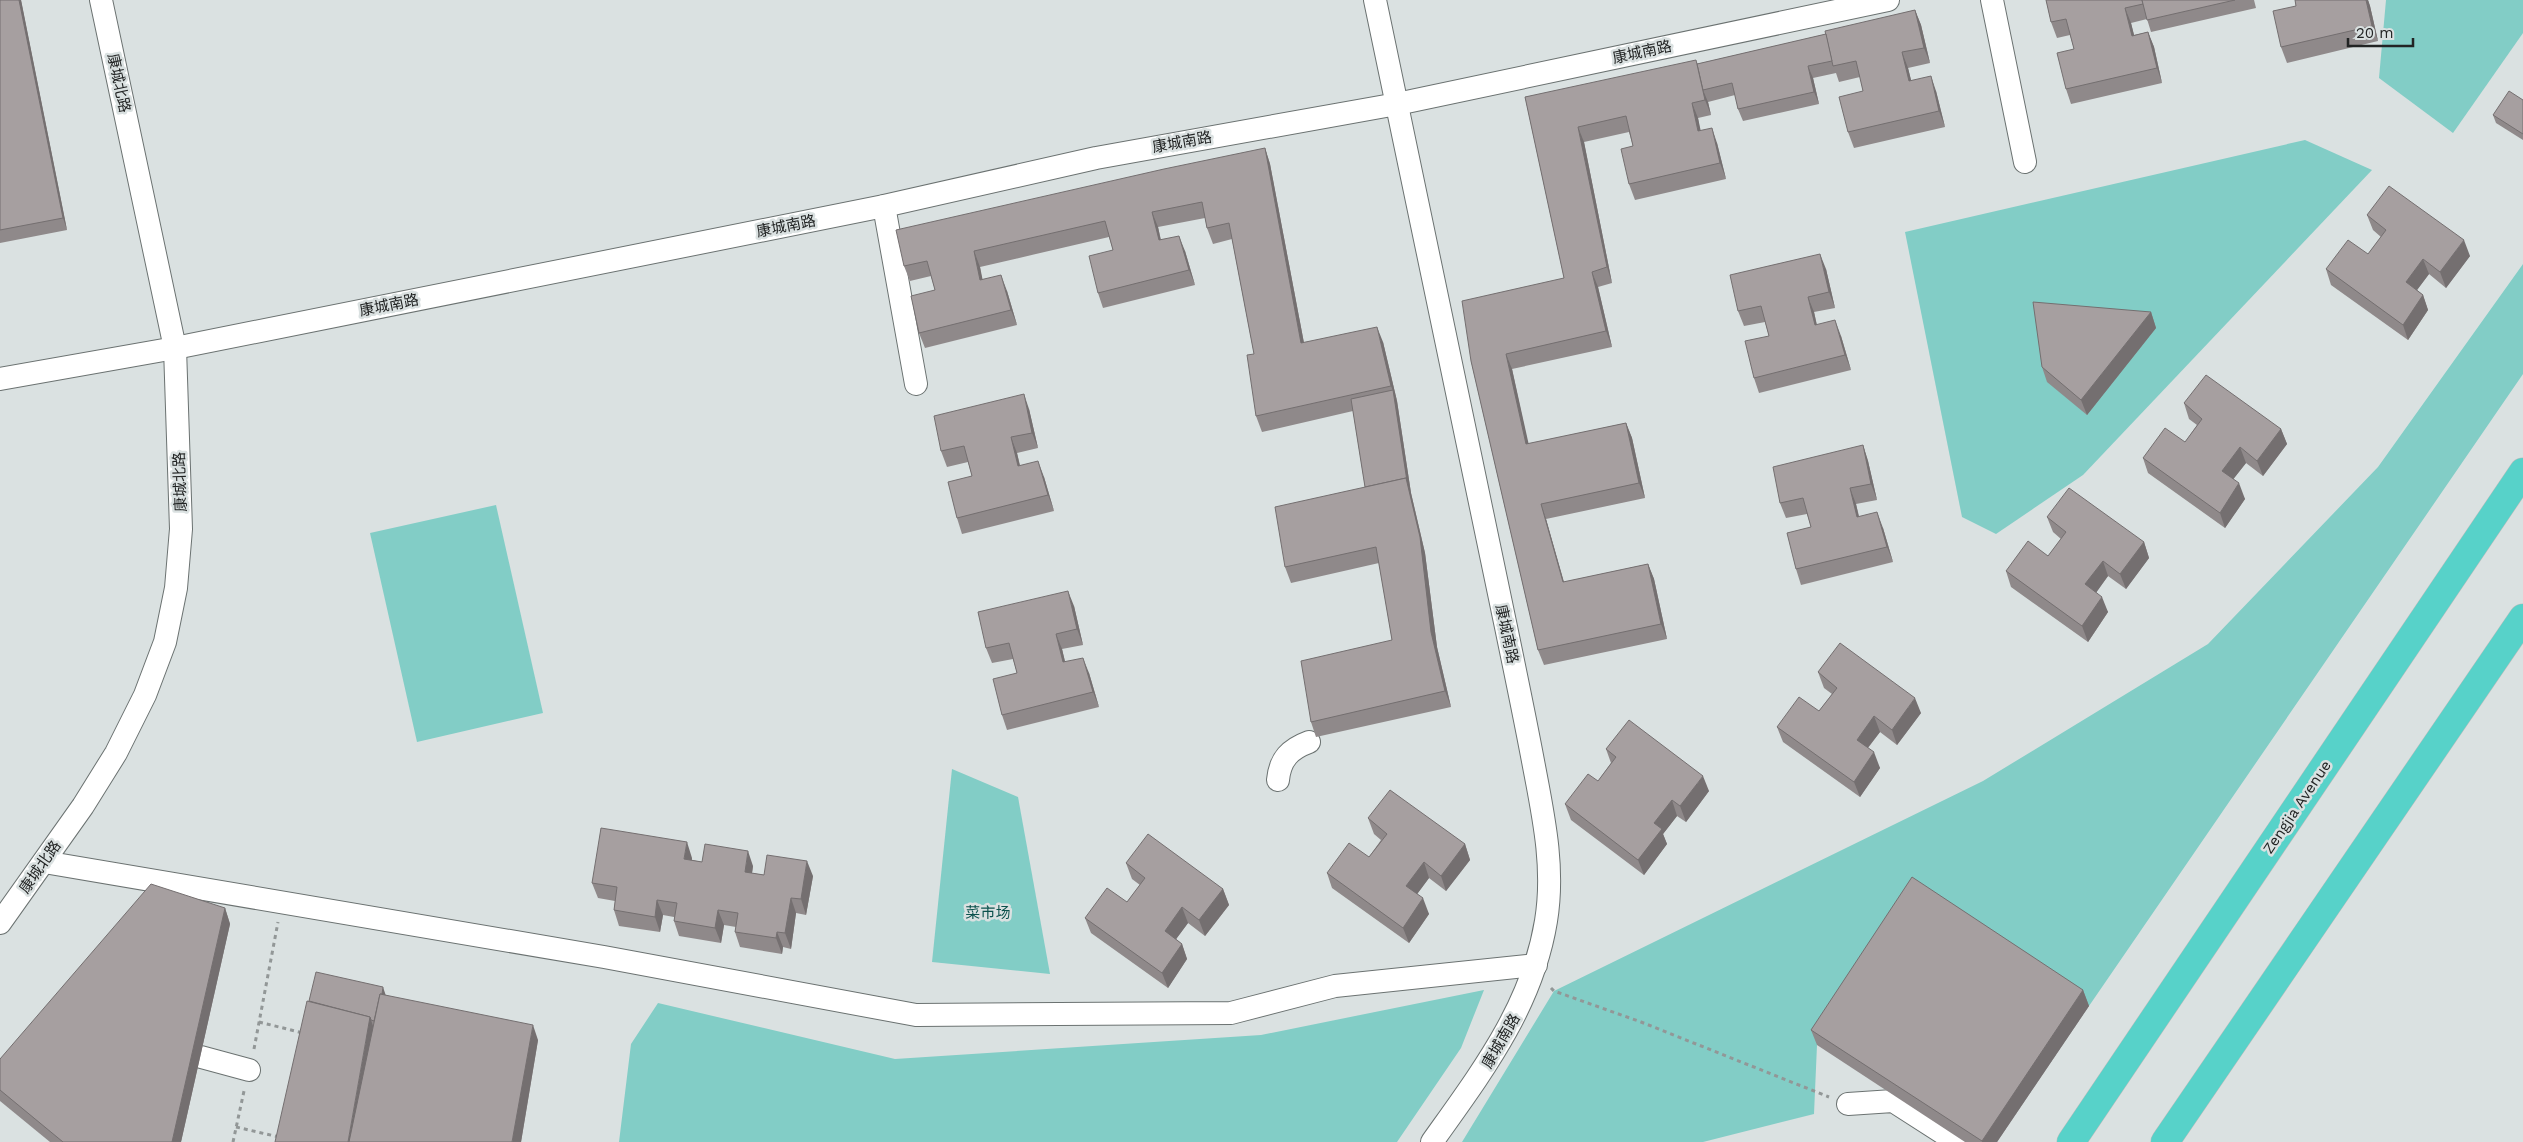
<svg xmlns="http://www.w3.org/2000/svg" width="2523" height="1142" viewBox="0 0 2523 1142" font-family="'Work Sans','Noto Sans SC',sans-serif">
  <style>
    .green { fill: #82cdc6 }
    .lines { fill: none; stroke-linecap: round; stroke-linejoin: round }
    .minor-casing { stroke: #6b7271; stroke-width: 24 }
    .highway-casing { stroke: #bdbdbd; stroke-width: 29 }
    .path { stroke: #929797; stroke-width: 3; stroke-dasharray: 4 4; stroke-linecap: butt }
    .minor { stroke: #fff; stroke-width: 22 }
    .highway { stroke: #57d2c9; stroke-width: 28 }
    .wall { fill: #8f898a }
    .shaded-wall { fill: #746f70 }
    .building { fill: #a69fa0; stroke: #746f70 }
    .labels { text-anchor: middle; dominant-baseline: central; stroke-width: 5; stroke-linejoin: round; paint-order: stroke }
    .street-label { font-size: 15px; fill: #222424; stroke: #dae1e1 }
    .park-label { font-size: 15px; fill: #0b514c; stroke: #dae1e1 }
  </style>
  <rect width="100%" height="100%" fill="#dae1e1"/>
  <!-- green -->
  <g class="green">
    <path d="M2386 0H2523V33L2453 133 2379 78Z"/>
    <path d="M2305 140 2372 170 2083 475 1996 534 1962 517 1905 232Z"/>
    <path d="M2523 264V374L2089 1006 1918 893 1817 1045 1814 1114 1703 1142H1462L1554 991 1983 781 2208 644 2378 467Z"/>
    <path d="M496 505 543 713 417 742 370 533Z"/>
    <path d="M952 769 1018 797 1050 974 932 962Z"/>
    <path d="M1484 990 1461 1048 1397 1142H619L631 1044 658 1003 895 1059 1261 1035Z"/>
  </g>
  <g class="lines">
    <!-- minor casing -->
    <g class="minor-casing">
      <g id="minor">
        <path d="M1375 0C1417 201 1459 402 1501 603 1512 656 1523 708 1533 761 1543 814 1555 867 1546 921 1532 1007 1481 1073 1432 1142"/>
        <path d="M1992 0 2025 162"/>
        <path d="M884 206 916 384"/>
        <path d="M0 379 175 348 884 206 1096 158 1397 104 1888 0"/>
        <path d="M1278 780C1280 759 1290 749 1309 742"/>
        <path d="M44 862 604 957 916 1015 1231 1013 1335 986 1536 965"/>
        <path d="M0 923 83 806 116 753 145 695 165 642 176 588 181 529 175 348 101 0"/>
        <path d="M201 1057 249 1070"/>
        <path d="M1848 1104 1893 1101 1957 1142"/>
      </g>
    </g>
    <!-- highway casing -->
    <g class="highway-casing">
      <g id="highway">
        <path d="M2071 1142 2523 472"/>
        <path d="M2165 1142 2523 618"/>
      </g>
    </g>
    <!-- path -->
    <g class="path">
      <path d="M1551 988 1554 991 1641 1022 1829 1097"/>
      <path d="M259 1022 303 1033"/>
      <path d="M254 1049 278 922"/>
      <path d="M236 1127 279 1137"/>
      <path d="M233 1142 244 1091"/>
    </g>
    <!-- minor -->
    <use href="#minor" class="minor"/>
    <!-- highway -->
    <use href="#highway" class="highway"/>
  </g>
  <!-- wall -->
  <g class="wall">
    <path d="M0 0H21L67 230 0 243Z"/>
    <path d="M2046 0H2254L2256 8 2151 32 2147 19 2131 23 2134 35 2148 32 2154 47 2162 83 2071 104 2066 89 2074 49 2070 35 2057 38 2051 22Z"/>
    <path d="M2295 0H2368L2370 6 2378 41 2287 63 2281 47 2296 6Z"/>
    <path d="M1915 10 1921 25 1930 63 1908 68 1911 80 1936 91 1945 127 1854 148 1848 132 1863 91 1860 77 1839 82 1836 73 1813 78 1819 104 1743 121 1738 109 1735 95 1708 102 1711 115 1698 118 1700 131 1717 143 1726 179 1635 200 1629 184 1633 146 1629 132 1584 142 1612 283 1598 287 1612 347 1512 369 1528 444 1626 423 1632 438 1645 498 1546 519 1564 582 1648 564 1654 579 1667 639 1544 665 1538 650 1471 361 1564 278 1525 97 1697 64 1826 34Z"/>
    <path d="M2523 100V140L2496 123 2493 115Z"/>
    <path d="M1265 148 1270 164 1304 343 1383 342 1397 401 1411 493 1425 553 1437 647 1451 707 1316 737 1311 722 1392 640 1379 563 1291 583 1285 567 1365 487 1353 411 1262 432 1256 416 1254 354 1232 239 1213 244 1207 228 1205 218 1158 227 1161 240 1185 251 1195 285 1103 308 1098 293 1113 250 1109 237 980 267 982 280 1007 291 1017 325 925 348 919 333 935 290 931 276 910 281 904 266Z"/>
    <path d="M2367 215 2470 256 2446 288 2429 274 2417 290 2423 295 2428 310 2408 340 2331 285 2326 269 2368 254 2381 237 2373 230Z"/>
    <path d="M1826 269 1835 308 1814 312 1817 325 1841 336 1851 370 1759 393 1754 378 1769 336 1765 322 1744 326 1738 311Z"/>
    <path d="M2151 312 2156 328 2087 415 2047 382 2042 367Z"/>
    <path d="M2184 403 2281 429 2287 444 2263 476 2246 463 2233 479 2245 499 2225 528 2148 473 2143 458 2185 442 2197 425 2189 419Z"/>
    <path d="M1029 409 1038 448 1017 453 1020 465 1044 477 1054 511 962 534 957 518 972 476 968 462 947 467 941 451Z"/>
    <path d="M1863 445 1868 461 1877 500 1856 504 1859 516 1883 528 1893 562 1801 585 1796 569 1811 527 1807 514 1786 518 1780 503Z"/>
    <path d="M2047 517 2144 542 2149 558 2126 589 2108 576 2096 592 2108 612 2088 642 2011 587 2006 571 2048 556 2061 539 2053 532Z"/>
    <path d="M1074 606 1083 645 1062 649 1065 662 1089 673 1099 707 1007 730 1002 715 1017 673 1013 659 992 663 986 648Z"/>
    <path d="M1818 672 1921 713 1897 745 1880 732 1868 748 1880 768 1860 797 1783 742 1777 727 1819 711 1832 694 1824 688Z"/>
    <path d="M1606 749 1709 791 1686 822 1677 816 1663 834 1667 844 1644 875 1571 820 1565 804 1598 781 1611 763Z"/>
    <path d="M1368 818 1465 844 1470 860 1446 891 1429 878 1417 894 1429 914 1409 943 1332 888 1327 873 1369 857 1381 840 1374 834Z"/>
    <path d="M692 858V860L702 862 753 866 752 873 764 875 813 876 806 915 796 913 791 949 783 947 782 954 740 947 735 932 736 927 724 925 721 943 679 936 674 921V917L663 915 660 932 619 926 614 910 615 901 598 898 592 883Z"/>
    <path d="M1126 863 1223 889 1229 905 1205 936 1188 923 1176 939 1182 944 1187 959 1168 988 1091 933 1085 918 1127 902 1140 885 1132 879Z"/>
    <path d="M225 908 230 924 181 1142H50L0 1101V1059Z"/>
    <path d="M2083 990 2089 1006 1997 1142H1965L1817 1045 1811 1030Z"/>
    <path d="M386 995 538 1040 521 1142 309 1001Z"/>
  </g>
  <!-- shaded-wall -->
  <g class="shaded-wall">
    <path d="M19 0H21L67 230 63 218Z"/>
    <path d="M2366 0H2368L2370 6 2378 41 2372 26Z"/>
    <path d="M2125 8 2131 23 2138 51 2132 36Z"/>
    <path d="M1915 10 1921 25 1930 63 1924 48Z"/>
    <path d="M2148 32 2154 47 2162 83 2157 68Z"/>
    <path d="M1902 52 1908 68 1915 96 1909 81Z"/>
    <path d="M1696 60 1702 75 1703 90 1708 102 1711 115 1705 100Z"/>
    <path d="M1808 66 1813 78 1819 104 1814 92Z"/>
    <path d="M1931 76 1936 91 1945 127 1939 111Z"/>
    <path d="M1692 103 1698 118 1704 146 1698 131Z"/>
    <path d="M1578 127 1584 142 1612 283 1607 267Z"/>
    <path d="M1712 128 1717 143 1726 179 1720 163Z"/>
    <path d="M1265 148 1270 164 1307 359 1301 343Z"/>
    <path d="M1152 212 1158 227 1164 256 1159 240Z"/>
    <path d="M1179 236 1185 251 1195 285 1189 270Z"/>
    <path d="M2464 240 2470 256 2446 288 2440 272Z"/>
    <path d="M974 251 980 267 986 296 980 280Z"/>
    <path d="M1820 254 1826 269 1835 308 1829 292Z"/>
    <path d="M2423 259 2429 274 2411 298 2406 282Z"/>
    <path d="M1592 272 1598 287 1612 347 1606 331Z"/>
    <path d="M1001 275 1007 291 1017 325 1011 310Z"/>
    <path d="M2423 295 2428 310 2408 340 2403 325Z"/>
    <path d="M1808 297 1814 312 1820 341 1815 325Z"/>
    <path d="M2151 312 2156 328 2087 415 2081 400Z"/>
    <path d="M1835 320 1841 336 1851 370 1845 355Z"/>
    <path d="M1377 327 1383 342 1397 401 1391 386Z"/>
    <path d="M1506 354 1512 369 1532 459 1526 444Z"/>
    <path d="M1393 390 1397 401 1411 493 1425 553 1437 647 1451 707 1445 691 1431 632 1406 478Z"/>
    <path d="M1024 394 1029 409 1038 448 1032 433Z"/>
    <path d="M1626 423 1632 438 1645 498 1639 483Z"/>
    <path d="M2281 429 2287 444 2263 476 2257 461Z"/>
    <path d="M1011 437 1017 453 1023 481 1018 466Z"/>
    <path d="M1863 445 1868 461 1877 500 1871 484Z"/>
    <path d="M2240 447 2246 463 2228 486 2222 471Z"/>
    <path d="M1038 461 1044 477 1054 511 1048 495Z"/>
    <path d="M2239 483 2245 499 2225 528 2220 513Z"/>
    <path d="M1850 488 1856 504 1862 532 1857 517Z"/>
    <path d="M1541 504 1546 519 1568 597 1563 582Z"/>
    <path d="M1877 512 1883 528 1893 562 1887 547Z"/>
    <path d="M2144 542 2149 558 2126 589 2120 574Z"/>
    <path d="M2103 561 2108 576 2091 600 2085 584Z"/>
    <path d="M1648 564 1654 579 1667 639 1661 624Z"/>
    <path d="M1068 591 1074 606 1083 645 1077 629Z"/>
    <path d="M2102 597 2108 612 2088 642 2082 626Z"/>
    <path d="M1056 634 1062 649 1069 678 1063 662Z"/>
    <path d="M1083 658 1089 673 1099 707 1093 692Z"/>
    <path d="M1915 698 1921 713 1897 745 1892 730Z"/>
    <path d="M1874 716 1880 732 1862 755 1857 740Z"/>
    <path d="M1874 752 1880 768 1860 797 1854 782Z"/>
    <path d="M1703 776 1709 791 1686 822 1680 806Z"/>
    <path d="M1672 800 1677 816 1663 834 1667 844 1644 875 1638 860 1654 823Z"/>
    <path d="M687 842 692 858 689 875 684 859Z"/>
    <path d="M1465 844 1470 860 1446 891 1441 876Z"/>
    <path d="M748 851 753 866 750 887 745 872Z"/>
    <path d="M807 861 813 876 806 915 801 899Z"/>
    <path d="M1424 862 1429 878 1412 901 1406 886Z"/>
    <path d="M1223 889 1229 905 1205 936 1199 920Z"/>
    <path d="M791 898 796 913 791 949 785 933Z"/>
    <path d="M1423 898 1429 914 1409 943 1403 928Z"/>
    <path d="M657 900 663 915 660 932 655 917Z"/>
    <path d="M1182 907 1188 923 1171 946 1165 931Z"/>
    <path d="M225 908 230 924 181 1142H172Z"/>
    <path d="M718 910 724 925 721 943 715 928Z"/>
    <path d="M777 932 783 947 782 954 776 938Z"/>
    <path d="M1182 944 1187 959 1168 988 1162 973Z"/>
    <path d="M383 987 387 999 376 1021Z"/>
    <path d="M2083 990 2089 1006 1997 1142H1982V1141Z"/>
    <path d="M370 1017 375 1032 356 1142H348Z"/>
    <path d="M533 1025 538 1040 521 1142H512Z"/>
  </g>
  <!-- building -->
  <g class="building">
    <path d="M0 0H19L63 218 0 230Z"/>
    <path d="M2046 0H2142L2143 4 2125 8 2132 36 2148 32 2157 68 2066 89 2057 53 2074 49 2066 19 2051 22Z"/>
    <path d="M2142 0H2235L2147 20Z"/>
    <path d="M2295 0H2366L2372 26 2281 47 2273 11 2296 6Z"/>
    <path d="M1915 10 1924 48 1902 52 1909 81 1931 76 1939 111 1848 132 1839 97 1863 91 1856 61 1833 66 1825 31Z"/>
    <path d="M1826 34 1832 61 1808 66 1814 92 1738 109 1732 83 1703 90 1697 64Z"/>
    <path d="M1696 60 1705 100 1692 103 1698 131 1712 128 1720 163 1629 184 1621 149 1633 146 1626 116 1578 127 1607 267 1592 272 1606 331 1506 354 1526 444 1626 423 1639 483 1541 504 1563 582 1648 564 1661 624 1538 650 1471 361 1462 301 1564 278 1525 97Z"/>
    <path d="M2509 91 2523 100V134L2493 115Z"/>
    <path d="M1265 148 1301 343 1377 327 1391 386 1256 416 1247 355 1254 354 1229 223 1207 228 1202 202 1152 212 1159 240 1179 236 1189 270 1098 293 1089 256 1113 250 1105 221 974 251 980 280 1001 275 1011 310 919 333 911 296 935 290 927 261 904 266 896 230 1164 169Z"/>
    <path d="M2389 186 2464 240 2440 272 2423 259 2406 282 2423 295 2403 325 2326 269 2348 240 2368 254 2386 230 2367 215Z"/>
    <path d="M1820 254 1829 292 1808 297 1815 325 1835 320 1845 355 1754 378 1745 341 1769 336 1761 306 1738 311 1730 275Z"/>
    <path d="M2033 302 2151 312 2081 400 2042 367Z"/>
    <path d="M2206 375 2281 429 2257 461 2240 447 2222 471 2239 483 2220 513 2143 458 2165 428 2185 442 2202 419 2184 403Z"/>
    <path d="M1393 390 1407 481 1406 478 1365 487 1351 399Z"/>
    <path d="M1024 394 1032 433 1011 437 1018 466 1038 461 1048 495 957 518 948 482 972 476 964 446 941 451 934 416Z"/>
    <path d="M1863 445 1871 484 1850 488 1857 517 1877 512 1887 547 1796 569 1787 533 1811 527 1803 498 1780 503 1773 467Z"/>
    <path d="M1406 478 1420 537 1431 632 1445 691 1311 722 1301 661 1392 640 1376 547 1285 567 1275 507Z"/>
    <path d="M2069 488 2144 542 2120 574 2103 561 2085 584 2102 597 2082 626 2006 571 2028 541 2048 556 2066 532 2047 517Z"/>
    <path d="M1068 591 1077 629 1056 634 1063 662 1083 658 1093 692 1002 715 993 679 1017 673 1009 643 986 648 978 612Z"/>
    <path d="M1840 643 1915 698 1892 730 1874 716 1857 740 1874 752 1854 782 1777 727 1799 697 1819 711 1837 688 1818 672Z"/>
    <path d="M1629 720 1703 776 1680 806 1672 800 1654 823 1662 829 1638 860 1565 804 1588 774 1598 781 1616 757 1606 749Z"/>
    <path d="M1390 790 1465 844 1441 876 1424 862 1406 886 1423 898 1403 928 1327 873 1349 843 1369 857 1387 834 1368 818Z"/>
    <path d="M601 828 687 842 684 859 702 862 705 844 748 851 745 872 764 875 767 855 807 861 801 899 791 898 785 933 777 932 776 938 735 932 738 913 718 910 715 928 674 921 677 903 657 900 655 917 614 910 617 887 592 883Z"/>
    <path d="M1148 834 1223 889 1199 920 1182 907 1165 931 1182 944 1162 973 1085 918 1107 888 1127 902 1145 878 1126 863Z"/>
    <path d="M1912 877 2083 990 1982 1141 1811 1030Z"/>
    <path d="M151 884 225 908 172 1142H63L0 1090V1059Z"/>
    <path d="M316 972 383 987 382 994H380L374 1021 371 1020 370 1017 309 1001Z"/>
    <path d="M380 994 533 1025 512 1142H349Z"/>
    <path d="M307 1001 370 1017 348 1142H275Z"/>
  </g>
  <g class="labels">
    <!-- street labels -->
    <g class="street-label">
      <text transform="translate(1642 52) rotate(-12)">康城南路</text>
      <text transform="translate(119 83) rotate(78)">康城北路</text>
      <text transform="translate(1182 142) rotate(-10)">康城南路</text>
      <text transform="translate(786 226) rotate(-11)">康城南路</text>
      <text transform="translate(389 305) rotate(-11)">康城南路</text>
      <text transform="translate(180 482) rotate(-92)">康城北路</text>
      <text transform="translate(1507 634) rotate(78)">康城南路</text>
      <text transform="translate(2297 807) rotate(-56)">Zengjia Avenue</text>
      <text transform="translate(40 867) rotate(-55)">康城北路</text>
      <text transform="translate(1501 1041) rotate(-60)">康城南路</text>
    </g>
    <!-- park labels -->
    <g class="park-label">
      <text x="988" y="913">菜市场</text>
    </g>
  </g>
  <!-- scale -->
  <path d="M2348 38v8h65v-8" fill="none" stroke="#222424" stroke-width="2.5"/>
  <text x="2356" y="38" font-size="15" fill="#222424" stroke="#dae1e1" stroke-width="4" paint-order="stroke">20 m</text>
</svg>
